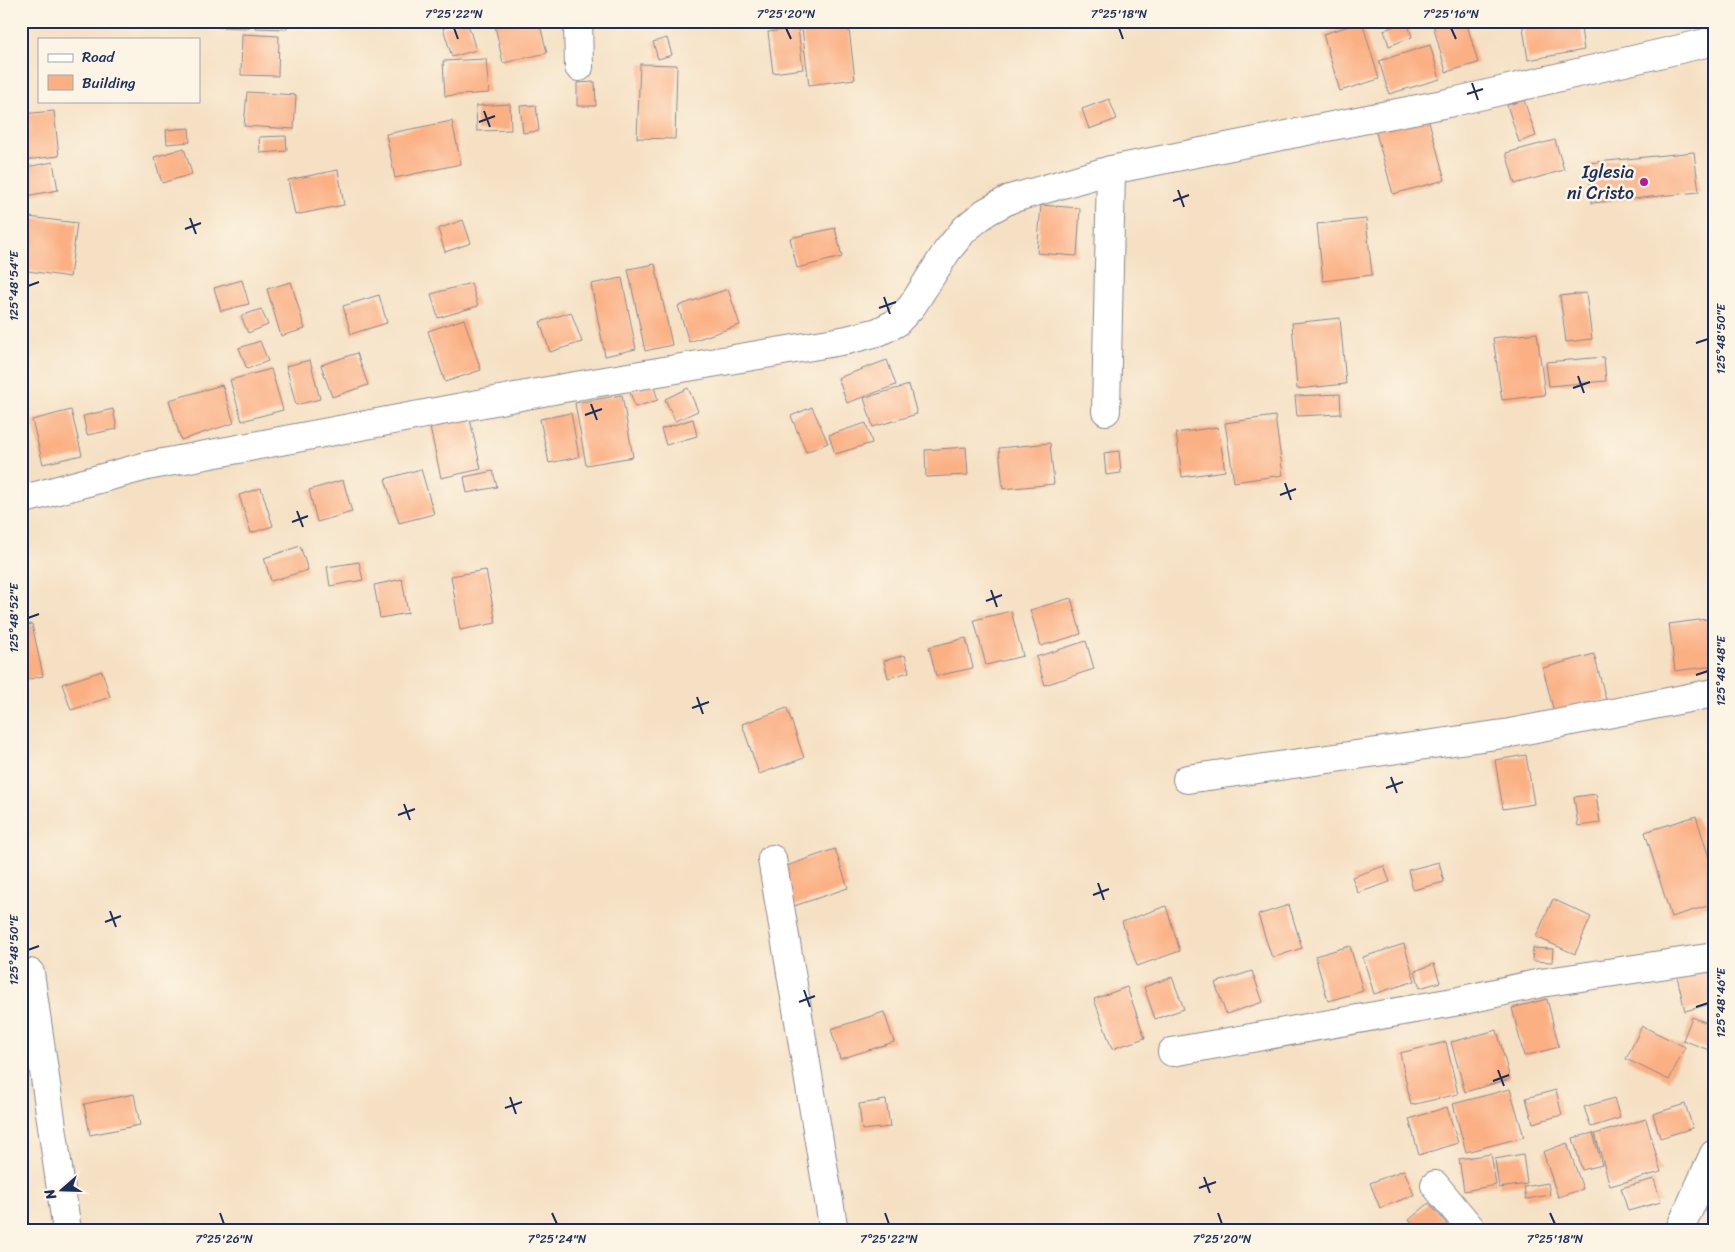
<svg xmlns="http://www.w3.org/2000/svg" width="1735" height="1252" viewBox="0 0 1735 1252" font-family="Sriracha,sans-serif">
  <style>
    .building { fill: #fbb084 }
    .lines { fill: none; stroke-linecap: round; stroke-linejoin: round }
    .minor-casing { stroke: #888890; stroke-width: 30 }
    .minor { stroke: #fff; stroke-width: 28 }
    .ticks { fill: none; stroke: #1b2f5e; stroke-width: 2 }
    .poi-dot { fill: #b5179e; stroke: #fcf5e5; stroke-width: 2 }
    .labels { text-anchor: middle; dominant-baseline: central; stroke-width: 5; stroke-linejoin: round; paint-order: stroke }
    .poi-label { font-size: 18px; fill: #1b2f5e; stroke: #fcf5e5; text-anchor: end }
    .neatline { fill: none; stroke: #1b2f5e; stroke-width: 2 }
    .ticks-label { font-size: 12px; text-anchor: middle; fill: #1b2f5e }
  </style>
  <rect width="100%" height="100%" fill="#fcf5e5"/>
  <filter id="ink" filterUnits="userSpaceOnUse"><feTurbulence type="fractalNoise" baseFrequency=".02" numOctaves="2"/><feDisplacementMap in="SourceGraphic" scale="10" xChannelSelector="R" yChannelSelector="G"/><feConvolveMatrix kernelMatrix="1 2 1 2 8 2 1 2 1" color-interpolation-filters="sRGB"/></filter>
  <filter id="wash" filterUnits="userSpaceOnUse"><feTurbulence type="fractalNoise" baseFrequency=".0096" numOctaves="4" result="noise"/><feDisplacementMap in="SourceGraphic" scale="20" xChannelSelector="R" yChannelSelector="G"/><feGaussianBlur stdDeviation="1.12" result="paint"/><feColorMatrix in="noise" values="0 0 0 0 0 0 0 0 0 0 0 0 0 0 0 0 0 1.4 0 .05"/><feComposite in="paint" operator="in"/></filter>
  <g filter="url(#wash)">
    <rect width="100%" height="100%" fill="#f5e0c3"/>
    <g id="blocks">
      <!-- building -->
      <g class="building">
        <path d="M217 21H249V28L217 27Z"/>
        <path d="M255 21H287V29L255 28Z"/>
        <path d="M463 21H467L476 50 452 57 443 28Z"/>
        <path d="M494 21H539L547 53 503 63Z"/>
        <path d="M801 21H848L855 79 809 85Z"/>
        <path d="M1407 21 1412 37 1389 46 1384 30Z"/>
        <path d="M1432 21H1466L1478 63 1446 72Z"/>
        <path d="M1522 21H1580L1584 50 1528 60Z"/>
        <path d="M1362 22 1379 79 1340 91 1323 34Z"/>
        <path d="M798 28 803 69 773 73 768 32Z"/>
        <path d="M242 34 279 36 278 76 241 75Z"/>
        <path d="M667 38 672 55 658 59 653 42Z"/>
        <path d="M1430 45 1440 79 1389 94 1379 61Z"/>
        <path d="M486 59 489 93 445 96 443 61Z"/>
        <path d="M640 64 677 65 675 139 637 138Z"/>
        <path d="M595 82 596 106H577V83Z"/>
        <path d="M247 92 296 95 294 129 244 126Z"/>
        <path d="M1109 99 1117 119 1089 129 1082 109Z"/>
        <path d="M1524 100 1536 136 1519 142 1507 105Z"/>
        <path d="M510 104 511 130 477 131 476 106Z"/>
        <path d="M536 105 539 131 523 133 520 106Z"/>
        <path d="M54 111 59 156 25 160 21 114Z"/>
        <path d="M1427 114 1445 180 1393 194 1375 129Z"/>
        <path d="M452 121 461 164 395 178 386 134Z"/>
        <path d="M189 128 190 142 167 144 166 130Z"/>
        <path d="M286 136 287 151 260 153 259 137Z"/>
        <path d="M1555 140 1564 170 1515 184 1506 153Z"/>
        <path d="M184 148 192 174 162 183 154 157Z"/>
        <path d="M1694 152 1699 192 1592 203 1588 163Z"/>
        <path d="M53 162 58 190 26 196 21 168Z"/>
        <path d="M338 170 344 205 295 215 288 180Z"/>
        <path d="M1041 205 1080 208 1077 256 1037 253Z"/>
        <path d="M21 216 77 223 70 277 21 270Z"/>
        <path d="M1366 219 1372 275 1323 281 1317 224Z"/>
        <path d="M463 220 471 243 445 252 438 229Z"/>
        <path d="M835 228 842 257 797 268 790 238Z"/>
        <path d="M655 264 672 345 645 351 628 269Z"/>
        <path d="M622 278 636 349 605 356 591 284Z"/>
        <path d="M242 280 249 304 221 311 214 288Z"/>
        <path d="M291 282 305 329 281 336 267 289Z"/>
        <path d="M471 283 478 306 438 318 431 294Z"/>
        <path d="M728 289 740 325 689 342 678 306Z"/>
        <path d="M1586 293 1592 339 1566 342 1560 296Z"/>
        <path d="M379 295 387 323 351 334 343 306Z"/>
        <path d="M261 309 268 325 248 333 241 316Z"/>
        <path d="M571 312 582 342 550 352 540 322Z"/>
        <path d="M1340 318 1346 384 1297 389 1292 323Z"/>
        <path d="M464 319 481 370 445 382 428 331Z"/>
        <path d="M1537 333 1545 395 1502 400 1493 338Z"/>
        <path d="M260 341 268 361 247 369 239 348Z"/>
        <path d="M357 353 368 385 332 397 321 365Z"/>
        <path d="M1604 357 1606 381 1549 386 1546 362Z"/>
        <path d="M310 360 320 399 296 405 286 366Z"/>
        <path d="M887 360 896 385 847 403 838 378Z"/>
        <path d="M271 369 283 410 242 421 230 380Z"/>
        <path d="M653 384 658 400 635 407 630 392Z"/>
        <path d="M222 385 234 423 181 440 169 400Z"/>
        <path d="M909 385 917 414 873 427 864 398Z"/>
        <path d="M688 388 698 411 675 421 665 399Z"/>
        <path d="M1340 394 1341 414 1297 416 1295 396Z"/>
        <path d="M622 395 633 457 586 465 575 403Z"/>
        <path d="M812 407 828 443 806 452 791 416Z"/>
        <path d="M113 409 117 429 87 435 83 416Z"/>
        <path d="M71 410 82 455 43 464 32 420Z"/>
        <path d="M571 413 579 457 549 463 540 419Z"/>
        <path d="M469 415 481 469 441 478 429 423Z"/>
        <path d="M1275 416 1283 475 1234 482 1225 423Z"/>
        <path d="M693 419 697 436 666 445 661 429Z"/>
        <path d="M866 423 872 443 835 454 829 435Z"/>
        <path d="M1218 427 1225 471 1182 477 1176 433Z"/>
        <path d="M1050 443 1054 484 1003 489 999 448Z"/>
        <path d="M966 447 968 475 926 477 925 450Z"/>
        <path d="M1119 451 1121 473 1106 475 1104 453Z"/>
        <path d="M421 469 434 514 399 523 385 479Z"/>
        <path d="M493 471 497 487 467 493 464 477Z"/>
        <path d="M343 480 352 512 317 522 309 490Z"/>
        <path d="M261 488 273 526 251 533 239 495Z"/>
        <path d="M300 546 308 570 271 581 264 558Z"/>
        <path d="M359 562 363 580 330 586 327 567Z"/>
        <path d="M486 570 496 623 460 630 451 576Z"/>
        <path d="M402 579 408 613 380 618 374 585Z"/>
        <path d="M1071 598 1081 634 1041 646 1030 610Z"/>
        <path d="M1011 611 1023 656 986 665 974 620Z"/>
        <path d="M1714 618V666L1675 671 1669 624Z"/>
        <path d="M32 624 43 676 21 681V626Z"/>
        <path d="M966 638 973 668 936 676 929 647Z"/>
        <path d="M1086 641 1094 669 1045 685 1036 657Z"/>
        <path d="M1594 654 1606 700 1554 713 1543 668Z"/>
        <path d="M905 655 909 672 888 678 884 661Z"/>
        <path d="M102 671 110 697 71 710 62 684Z"/>
        <path d="M787 708 804 758 759 774 742 724Z"/>
        <path d="M1526 755 1534 804 1503 809 1495 760Z"/>
        <path d="M1596 794 1600 823 1578 826 1574 797Z"/>
        <path d="M1696 816 1714 874V904L1671 917 1645 832Z"/>
        <path d="M835 849 848 888 794 906 781 868Z"/>
        <path d="M1439 862 1444 882 1413 890 1408 870Z"/>
        <path d="M1384 866 1390 882 1358 893 1352 877Z"/>
        <path d="M1553 899 1591 917 1575 954 1536 937Z"/>
        <path d="M1289 905 1302 948 1272 958 1258 915Z"/>
        <path d="M1166 906 1180 951 1137 966 1122 922Z"/>
        <path d="M1404 944 1415 981 1374 994 1363 957Z"/>
        <path d="M1350 946 1363 991 1328 1001 1315 956Z"/>
        <path d="M1533 948 1553 949 1552 962 1532 961Z"/>
        <path d="M1714 962V1003L1685 1011 1676 972Z"/>
        <path d="M1434 964 1440 982 1420 988 1415 971Z"/>
        <path d="M1252 971 1263 1002 1226 1014 1215 983Z"/>
        <path d="M1172 977 1184 1009 1155 1019 1144 987Z"/>
        <path d="M1127 987 1145 1038 1112 1049 1094 999Z"/>
        <path d="M1547 999 1559 1047 1524 1056 1512 1008Z"/>
        <path d="M884 1012 894 1042 840 1059 831 1029Z"/>
        <path d="M1692 1017 1714 1026V1052L1683 1040Z"/>
        <path d="M1642 1026 1685 1047 1669 1080 1626 1059Z"/>
        <path d="M1497 1030 1510 1079 1465 1092 1451 1042Z"/>
        <path d="M1446 1042 1458 1094 1411 1105 1400 1053Z"/>
        <path d="M1510 1089 1524 1137 1466 1152 1453 1104Z"/>
        <path d="M1556 1090 1562 1115 1533 1123 1526 1098Z"/>
        <path d="M134 1094 140 1125 90 1135 84 1104Z"/>
        <path d="M1614 1098 1620 1118 1591 1127 1584 1107Z"/>
        <path d="M886 1100 890 1127 862 1130 859 1104Z"/>
        <path d="M1685 1104 1693 1128 1660 1138 1653 1114Z"/>
        <path d="M1447 1107 1458 1143 1419 1155 1409 1119Z"/>
        <path d="M1646 1119 1661 1172 1610 1186 1595 1134Z"/>
        <path d="M1593 1133 1602 1165 1582 1170 1573 1138Z"/>
        <path d="M1567 1143 1583 1189 1558 1197 1543 1152Z"/>
        <path d="M1491 1154 1496 1185 1464 1191 1459 1159Z"/>
        <path d="M1523 1154 1527 1184 1499 1188 1495 1159Z"/>
        <path d="M1404 1170 1414 1195 1380 1208 1370 1183Z"/>
        <path d="M1654 1179 1661 1202 1628 1211 1621 1188Z"/>
        <path d="M1548 1183 1550 1195 1526 1199 1524 1187Z"/>
        <path d="M1714 1187V1215L1701 1209Z"/>
        <path d="M1429 1203 1447 1224 1439 1231H1418L1409 1220Z"/>
      </g>
    </g>
  </g>
  <g filter="url(#ink)">
    <use href="#blocks" fill-opacity="0" stroke="#888890" stroke-width="1"/>
    <g class="lines">
      <!-- minor casing -->
      <g class="minor-casing">
        <g id="minor">
          <path d="M578 21 579 67"/>
          <path d="M1106 411 1111 170"/>
          <path d="M21 500 147 466 564 388 847 340 878 332 896 323 912 306 947 251 965 229 986 212 1010 199 1111 170 1453 102 1714 41"/>
          <path d="M1187 779 1510 733 1714 693"/>
          <path d="M772 859 834 1231"/>
          <path d="M30 973 67 1231"/>
          <path d="M1172 1052 1459 1001 1541 983 1714 957"/>
          <path d="M1435 1185 1473 1231"/>
          <path d="M1679 1231 1714 1154"/>
        </g>
      </g>
      <!-- minor -->
      <use href="#minor" class="minor"/>
    </g>
  </g>
  <!-- ticks -->
  <path class="ticks" d="M454 28 458 39M786 28 791 39M1119 28 1123 39M1451 28 1456 39M1472 83 1478 100M1467 94 1483 89M484 111 490 127M479 122 495 116M1178 190 1184 207M1173 201 1189 195M190 218 196 234M185 229 201 223M28 286 39 282M884 297 890 314M879 308 896 302M1696 343 1708 339M1578 376 1584 393M1573 388 1590 382M591 404 597 420M585 415 602 409M1285 483 1291 500M1280 495 1296 489M297 511 303 527M292 522 308 516M991 590 997 607M986 601 1002 595M28 618 39 614M1696 675 1708 671M697 697 703 714M692 708 709 702M1391 777 1397 793M1386 788 1403 782M404 804 410 820M398 815 415 809M1098 883 1104 900M1093 895 1109 889M110 911 116 927M105 922 121 916M28 950 39 946M804 990 810 1007M799 1002 815 996M1696 1007 1708 1003M1498 1070 1504 1086M1493 1081 1509 1075M510 1097 516 1114M505 1108 522 1102M1204 1177 1210 1193M1199 1188 1216 1182M220 1213 224 1224M552 1213 557 1224M885 1213 889 1224M1218 1213 1222 1224M1550 1213 1555 1224"/>
  <!-- markers -->
  <circle class="poi-dot" cx="1644" cy="182" r="5"/>
  <g class="labels">
    <!-- poi labels -->
    <g class="poi-label">
      <text x="1634" y="172">Iglesia<tspan x="1634" dy="21">ni Cristo</tspan></text>
    </g>
  </g>
  <!-- margin -->
  <rect width="1735" height="1252" fill="none" stroke="#fcf5e5" stroke-width="55"/>
  <!-- legend -->
  <rect x="38" y="38" width="162" height="65" fill="#fcf5e5" stroke="#a2a6af"/>
  <rect x="48" y="54" width="25" height="8" fill="#ffffff" stroke="#a2a6af"/>
  <text x="82" y="62" font-size="15" fill="#1b2f5e">Road</text>
  <rect x="48" y="75" width="25" height="15" fill="#fbb084" stroke="#a2a6af"/>
  <text x="82" y="88" font-size="15" fill="#1b2f5e">Building</text>
  <!-- north arrow -->
  <g transform="translate(62 1190) rotate(250)" stroke="#fcf5e5" stroke-width="4" paint-order="stroke">
  <path d="M0-4L9 19L0 12L-9 19Z" fill="#1b2f5e"/>
  <text y="-8" font-size="14" font-weight="bold" text-anchor="middle" fill="#1b2f5e">N</text>
  </g>
  <rect x="28" y="28" width="1680" height="1196" class="neatline"/>
  <g class="ticks-label">
    <text x="454" y="18">7°25'22"N</text>
    <text x="786" y="18">7°25'20"N</text>
    <text x="1119" y="18">7°25'18"N</text>
    <text x="1451" y="18">7°25'16"N</text>
    <text transform="translate(14 286) rotate(-90)" y="4">125°48'54"E</text>
    <text transform="translate(1721 339) rotate(-90)" y="4">125°48'50"E</text>
    <text transform="translate(14 618) rotate(-90)" y="4">125°48'52"E</text>
    <text transform="translate(1721 671) rotate(-90)" y="4">125°48'48"E</text>
    <text transform="translate(14 950) rotate(-90)" y="4">125°48'50"E</text>
    <text transform="translate(1721 1003) rotate(-90)" y="4">125°48'46"E</text>
    <text x="224" y="1243">7°25'26"N</text>
    <text x="557" y="1243">7°25'24"N</text>
    <text x="889" y="1243">7°25'22"N</text>
    <text x="1222" y="1243">7°25'20"N</text>
    <text x="1555" y="1243">7°25'18"N</text>
  </g>
</svg>
